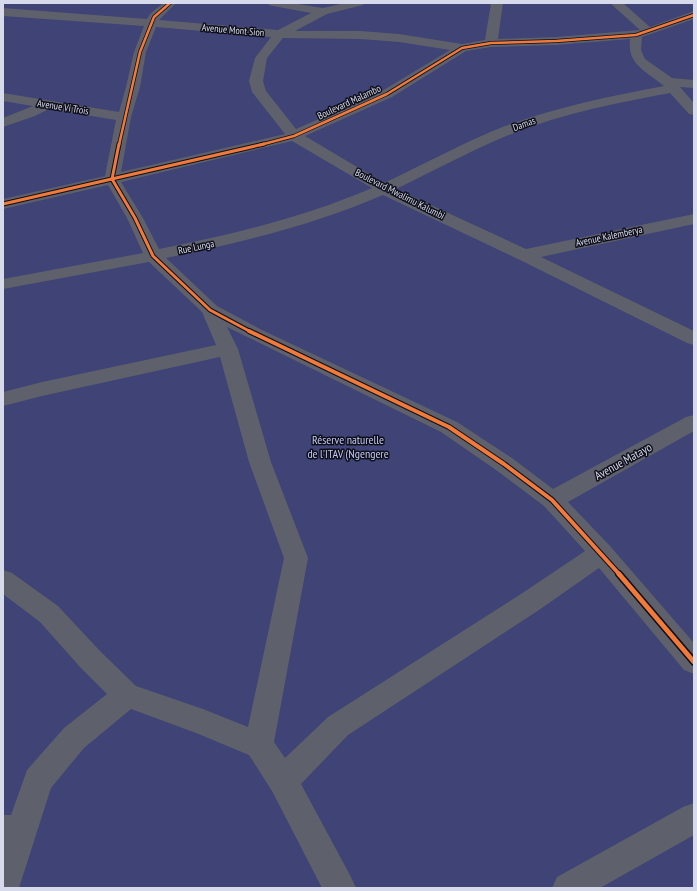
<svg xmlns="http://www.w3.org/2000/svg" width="697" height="891" viewBox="0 0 697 891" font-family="'PT Sans Narrow',sans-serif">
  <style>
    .green { fill: #3f4375 }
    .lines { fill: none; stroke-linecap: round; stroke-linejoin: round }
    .minor { fill: #5e606c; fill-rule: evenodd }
    .cycleway-far3-casing { stroke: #0e0f1a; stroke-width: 4 }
    .cycleway-far2-casing { stroke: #0e0f1a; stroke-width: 5 }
    .cycleway-far1-casing { stroke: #0e0f1a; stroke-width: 6 }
    .cycleway-casing { stroke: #0e0f1a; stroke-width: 8 }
    .cycleway-far3 { stroke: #f17a3a; stroke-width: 2.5 }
    .cycleway-far2 { stroke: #f17a3a; stroke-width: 3 }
    .cycleway-far1 { stroke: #f17a3a; stroke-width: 4 }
    .cycleway { stroke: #f17a3a; stroke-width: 5 }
    .labels { text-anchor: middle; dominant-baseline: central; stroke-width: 3; stroke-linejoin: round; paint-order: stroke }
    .far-street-label { font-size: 10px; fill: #d7daeb; stroke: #0e0f1a }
    .park-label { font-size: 12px; fill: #c2c8f2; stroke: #0e0f1a }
    .street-label { font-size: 12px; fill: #d7daeb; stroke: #0e0f1a }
  </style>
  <rect width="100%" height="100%" fill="#282a38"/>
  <!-- green -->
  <rect class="green" x="3" y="3" width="691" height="885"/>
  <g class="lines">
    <!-- minor -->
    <g class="minor">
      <path d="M163 3H176L159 20 278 30 311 13 273 6 269 5 267 3H292L323 8 345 3H365L363 5 327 14 295 31H360L399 34 462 44 485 40 491 3H503L498 39 556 37 640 30 610 3H623L650 27 694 11V19L642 37 641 50 645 59 672 78 694 80V88L680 87 694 103V115L689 114 670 93C617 103 564 113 514 133 474 149 436 170 396 189L526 249 694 214V224L541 257 694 331V345L687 343 518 259 383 195C314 225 239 243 166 258L217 306 262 330 457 422 512 458 553 489 686 417 694 415V431L568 502 610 546 694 643V674L684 670 599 568 539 610 348 735 301 784 351 877 356 888H322L272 791 249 755 196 733 131 709 84 748 51 788 19 888H3V815H11L27 770 64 728 107 694 80 667 40 622 3 594V570L12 573 58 606 100 651 136 686 203 709 248 727 284 558 249 462 220 357 42 396 3 406V392L42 382 216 345 202 312 149 262 3 289V279L143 253 127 218 108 185 3 209V199L105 176 116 120 49 109 35 116 3 127V118L33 106 3 101V93L119 112 126 87 134 52 144 26 3 16V8L147 19 150 14ZM156 27 271 37 255 58 249 81 252 92 285 134 121 172 131 117 140 87 146 52ZM283 38 360 39 399 42 450 50 382 91 296 129 266 91 263 81 267 58ZM630 39C627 66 647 71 664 86 610 96 557 107 505 126 464 142 425 164 384 183L305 136 392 97 466 51 491 47 556 45ZM292 141 372 188C304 217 231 235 159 249L143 218 121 182ZM227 327 441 432 496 470 544 506 585 551 521 594 328 717 285 758 274 742 308 558 271 462 238 349Z"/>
      <path d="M694 803V835L600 888H552L557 877 683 807Z"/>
    </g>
    <!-- cycleway-far3 casing -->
    <g class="cycleway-far3-casing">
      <g id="cycleway-far3">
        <path d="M119 145 140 52 154 17 170 3"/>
        <path d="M260 145 294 136 387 94 462 48 491 43 556 41 636 35 694 15"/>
      </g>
    </g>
    <!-- cycleway-far2 casing -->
    <g class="cycleway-far2-casing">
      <g id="cycleway-far2">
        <path d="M119 144 112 179 135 218 153 256 210 310 251 332"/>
        <path d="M3 204 264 144"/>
      </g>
    </g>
    <!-- cycleway-far1 casing -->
    <g class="cycleway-far1-casing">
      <path id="cycleway-far1" d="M249 331 449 427 504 464 552 500 620 575"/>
    </g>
    <!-- cycleway casing -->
    <g class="cycleway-casing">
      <path id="cycleway" d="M619 574 694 662"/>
    </g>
    <!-- cycleway-far3 -->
    <use href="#cycleway-far3" class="cycleway-far3"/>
    <!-- cycleway-far2 -->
    <use href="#cycleway-far2" class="cycleway-far2"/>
    <!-- cycleway-far1 -->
    <use href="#cycleway-far1" class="cycleway-far1"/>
    <!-- cycleway -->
    <use href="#cycleway" class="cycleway"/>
  </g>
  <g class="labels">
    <!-- far-street labels -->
    <g class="far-street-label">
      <text transform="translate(233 30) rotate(5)">Avenue Mont Sion</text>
      <text transform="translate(349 102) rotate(-25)">Boulevard Malambo</text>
      <text transform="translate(63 107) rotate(9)">Avenue Vi Trois</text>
      <text transform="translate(524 124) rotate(-20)">Damas</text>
      <text transform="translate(400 194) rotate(27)">Boulevard Mwalimu Kalumbi</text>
      <text transform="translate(609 236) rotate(-12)">Avenue Kalemberya</text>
      <text transform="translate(196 247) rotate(-12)">Rue Lunga</text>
    </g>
    <!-- park labels -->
    <g class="park-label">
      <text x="348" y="439">Réserve naturelle<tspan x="348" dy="14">de l'ITAV (Ngengere</tspan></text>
    </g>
    <!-- street labels -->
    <g class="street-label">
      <text transform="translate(623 461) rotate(-29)">Avenue Matayo</text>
    </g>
  </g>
  <!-- border -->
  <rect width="697" height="891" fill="none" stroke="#d7daeb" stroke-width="8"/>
</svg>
